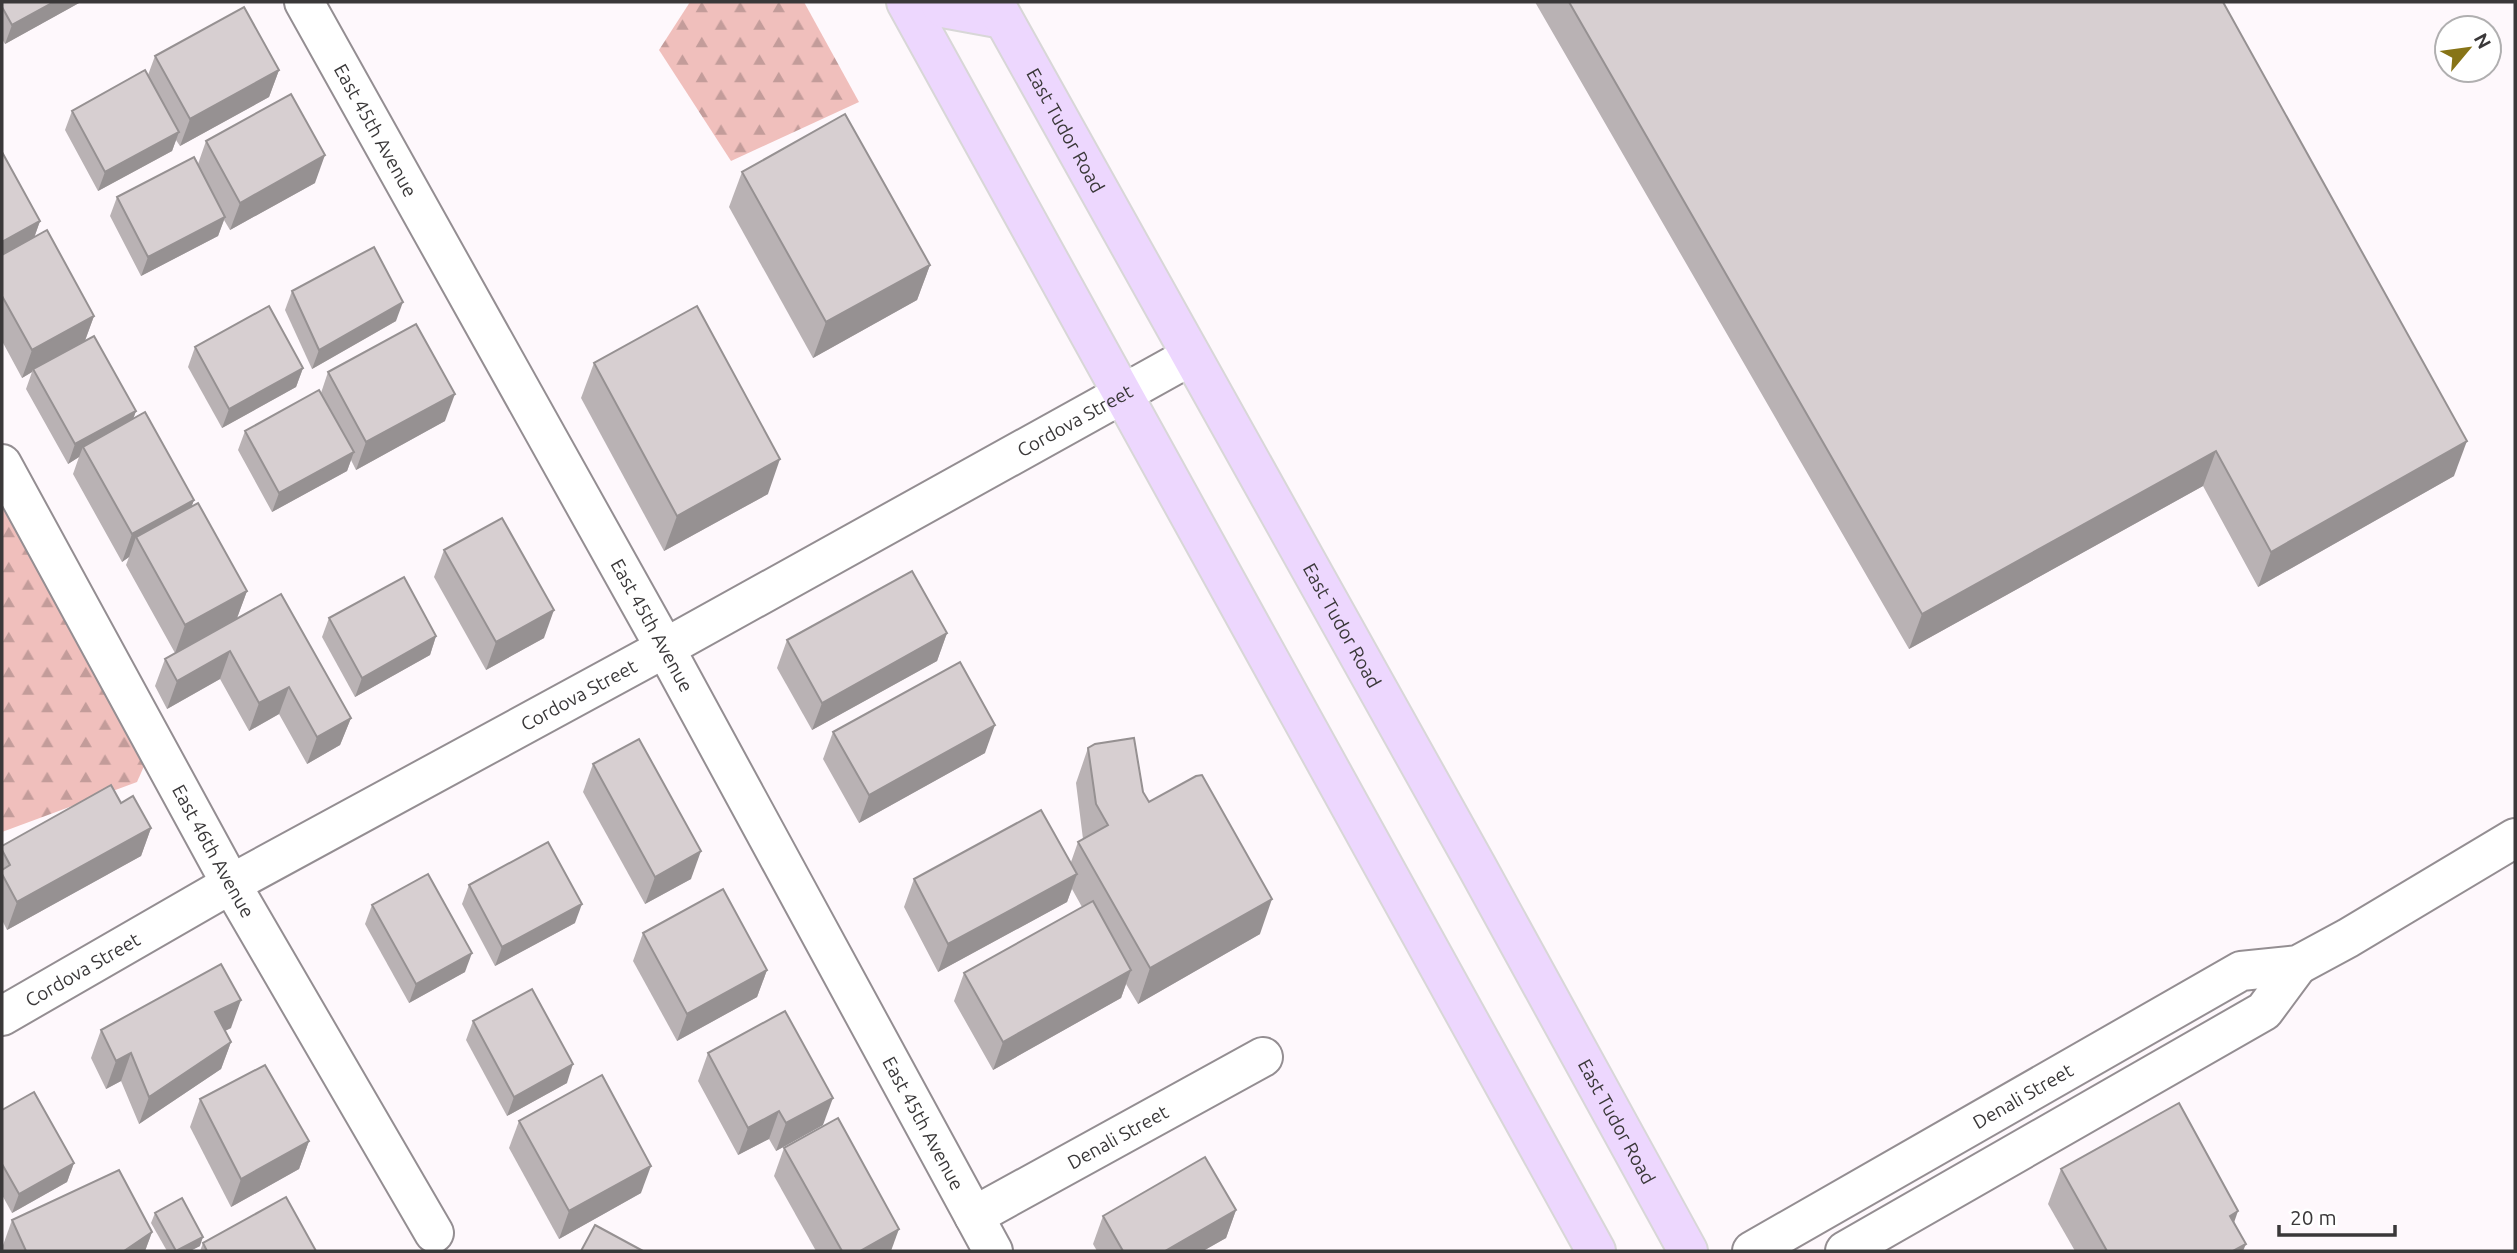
<svg xmlns="http://www.w3.org/2000/svg" width="2517" height="1253" viewBox="0 0 2517 1253" font-family="Ubuntu,sans-serif">
  <style>
    .forest { fill: url(#forest-firs) }
    .lines { fill: none; stroke-linecap: round; stroke-linejoin: round }
    .minor-casing { stroke: #948e92; stroke-width: 42 }
    .major-casing { stroke: #d8d7d7; stroke-width: 42 }
    .minor { stroke: #fff; stroke-width: 38 }
    .major { stroke: #edd7fe; stroke-width: 38 }
    .wall { fill: #b9b2b4 }
    .shaded-wall { fill: #969192 }
    .building { fill: #d7cfd1; stroke: #969192; stroke-width: 2 }
    .labels { text-anchor: middle; dominant-baseline: central; stroke-width: 7; stroke-linejoin: round; paint-order: stroke }
    .street-label { font-size: 19px; fill: #3a3839; stroke: #fff }
  </style>
  <defs>
    <pattern id="forest-firs" width="22" height="20" patternUnits="userSpaceOnUse" patternTransform="scale(1.75)"><rect width="22" height="20" fill="#f0bfbc"/><path d="M5 1l3.5 6h-7zM16 11l3.5 6h-7z" fill="#c39c9a"/></pattern>
  </defs>
  <rect width="100%" height="100%" fill="#fef8fc"/>
  <!-- forest -->
  <g class="forest">
    <path d="M690 2H804L859 102 731 161 659 50Z"/>
    <path d="M2 507 145 764 137 782 2 832Z"/>
  </g>
  <g class="lines">
    <!-- minor casing -->
    <g class="minor-casing">
      <g id="minor">
        <path id="s1" d="M304 2 665 648 993 1251"/>
        <path id="s2" d="M2 464 231 884 434 1233"/>
        <path id="s3" d="M2 1016 231 884 665 648 1191 356"/>
        <path id="s4" d="M974 1216 1263 1057"/>
        <path id="s5" d="M1752 1251 2241 971 2298 965 2348 938 2515 838"/>
        <path d="M1845 1251 2264 1011 2298 965"/>
      </g>
    </g>
    <!-- major casing -->
    <g class="major-casing">
      <g id="major">
        <path d="M906 2 1596 1251"/>
        <path d="M940 2 943 8 1003 19"/>
        <path id="s6" d="M994 2 1476 865 1688 1251"/>
      </g>
    </g>
    <!-- minor -->
    <use href="#minor" class="minor"/>
    <!-- major -->
    <use href="#major" class="major"/>
  </g>
  <!-- wall -->
  <g class="wall">
    <path d="M2 2H80L79 3 5 44 2 39Z"/>
    <path d="M1535 2H2223L2454 476 2258 587 2203 486 1909 649Z"/>
    <path d="M155 56 279 70 269 97 180 146 176 140 172 151 98 191 65 130 72 111 148 75Z"/>
    <path d="M206 141 315 183 230 230 224 220 218 236 141 276 110 216 117 197 198 164Z"/>
    <path d="M2 152 40 221 34 238 94 316 85 341 136 411 133 419 194 500 191 507 247 591 237 618 175 653 126 565 129 557 122 562 73 474 79 457 68 464 26 389 32 372 22 378 2 341Z"/>
    <path d="M742 172 930 265 917 300 813 358 729 207Z"/>
    <path d="M292 291 396 321 312 369 285 310Z"/>
    <path d="M195 347 303 368 296 387 222 428 188 367Z"/>
    <path d="M594 363 768 494 664 551 581 398Z"/>
    <path d="M328 372 445 421 356 470 351 460 347 471 272 512 238 450 245 431 321 393Z"/>
    <path d="M444 550 544 638 486 670 434 577Z"/>
    <path d="M281 594 351 718 340 745 307 764 279 714 249 731 220 679 167 709 155 686 165 659Z"/>
    <path d="M329 618 436 636 430 655 355 697 322 637Z"/>
    <path d="M947 633 937 661 812 730 777 668 787 640Z"/>
    <path d="M833 732 985 753 859 823 823 759Z"/>
    <path d="M1088 748 1143 792 1149 802 1260 934 1138 1004 1126 984 1121 998 993 1070 954 1001 964 973 1082 907 1072 889 1067 902 938 972 904 907 914 879 1071 862 1078 842 1083 839 1076 783Z"/>
    <path d="M593 764 691 879 645 904 583 792Z"/>
    <path d="M121 803 151 828 141 856 7 930 2 920V846Z"/>
    <path d="M469 885 575 923 495 966 462 904Z"/>
    <path d="M372 905 465 972 409 1003 365 924Z"/>
    <path d="M643 933 767 970 757 997 677 1041 633 961Z"/>
    <path d="M473 1021 567 1083 507 1116 466 1040Z"/>
    <path d="M231 1028 225 1031 231 1042 221 1069 139 1124 121 1081 106 1089 91 1058 101 1030Z"/>
    <path d="M708 1053 823 1125 776 1151 769 1139 738 1155 698 1081Z"/>
    <path d="M200 1099 309 1141 299 1169 231 1207 190 1127Z"/>
    <path d="M2 1110 74 1163 67 1182 12 1213 2 1195Z"/>
    <path d="M519 1121 641 1193 559 1239 509 1148Z"/>
    <path d="M784 1148 891 1251H816L774 1176Z"/>
    <path d="M2061 1169 2243 1251H2075L2048 1204Z"/>
    <path d="M1236 1210 1226 1238 1203 1251H1097L1093 1244 1103 1216Z"/>
    <path d="M155 1213 200 1246 190 1251H167L151 1223Z"/>
    <path d="M12 1220 152 1232 145 1251H4L2 1248Z"/>
    <path d="M203 1243 316 1251H200Z"/>
  </g>
  <!-- shaded-wall -->
  <g class="shaded-wall">
    <path d="M54 2H80L79 3 5 44 12 25Z"/>
    <path d="M279 70 269 97 180 146 190 119Z"/>
    <path d="M179 132 172 151 98 191 105 172Z"/>
    <path d="M325 155 315 183 230 230 240 203Z"/>
    <path d="M225 217 218 236 141 276 148 257Z"/>
    <path d="M40 221 30 249 2 264V242Z"/>
    <path d="M930 265 917 300 813 358 826 322Z"/>
    <path d="M403 302 396 321 312 369 319 350Z"/>
    <path d="M94 316 84 343 33 369 32 372 22 378 32 350Z"/>
    <path d="M303 368 296 387 222 428 229 409Z"/>
    <path d="M455 394 445 421 356 470 366 442Z"/>
    <path d="M136 411 129 430 83 447 79 457 68 464 75 444Z"/>
    <path d="M2467 441 2454 476 2258 587 2271 552Z"/>
    <path d="M2216 451 2203 486 1909 649 1922 614Z"/>
    <path d="M354 452 347 471 272 512 279 493Z"/>
    <path d="M780 459 768 494 664 551 677 516Z"/>
    <path d="M194 500 184 527 136 537 129 557 122 562 132 534Z"/>
    <path d="M247 591 237 618 175 653 185 625Z"/>
    <path d="M554 610 544 638 486 670 496 642Z"/>
    <path d="M947 633 937 661 812 730 822 703Z"/>
    <path d="M436 636 430 655 355 697 362 678Z"/>
    <path d="M230 651 220 679 167 709 177 681Z"/>
    <path d="M289 687 279 714 249 731 259 703Z"/>
    <path d="M351 718 340 745 307 764 317 737Z"/>
    <path d="M995 725 985 753 859 823 869 795Z"/>
    <path d="M151 828 141 856 7 930 17 902Z"/>
    <path d="M701 851 691 879 645 904 655 877Z"/>
    <path d="M1077 874 1067 902 938 972 948 944Z"/>
    <path d="M1272 899 1260 934 1138 1004 1150 968Z"/>
    <path d="M582 904 575 923 495 966 502 947Z"/>
    <path d="M472 953 465 972 409 1003 416 984Z"/>
    <path d="M767 970 757 997 677 1041 687 1014Z"/>
    <path d="M1131 970 1121 998 993 1070 1003 1042Z"/>
    <path d="M241 1000 231 1028 205 1040 215 1012Z"/>
    <path d="M231 1042 221 1069 139 1124 149 1097Z"/>
    <path d="M131 1053 121 1081 106 1089 116 1061Z"/>
    <path d="M573 1064 567 1083 507 1116 514 1097Z"/>
    <path d="M833 1098 823 1125 776 1151 786 1123Z"/>
    <path d="M779 1111 769 1139 738 1155 748 1128Z"/>
    <path d="M309 1141 299 1169 231 1207 241 1179Z"/>
    <path d="M74 1163 67 1182 12 1213 19 1194Z"/>
    <path d="M651 1166 641 1193 559 1239 569 1211Z"/>
    <path d="M1236 1210 1226 1238 1203 1251H1165Z"/>
    <path d="M2238 1211 2226 1246 2230 1216Z"/>
    <path d="M899 1229 891 1251H860Z"/>
    <path d="M152 1232 145 1251H124Z"/>
    <path d="M203 1237 200 1246 190 1251H176Z"/>
    <path d="M2246 1244 2243 1251H2233Z"/>
  </g>
  <!-- building -->
  <g class="building">
    <path d="M2 2H54L12 25 2 7Z"/>
    <path d="M1569 2H2223L2467 441 2271 552 2216 451 1922 614Z"/>
    <path d="M244 7 279 70 190 119 155 56Z"/>
    <path d="M145 70 179 132 105 172 72 111Z"/>
    <path d="M291 94 325 155 240 203 206 141Z"/>
    <path d="M845 114 930 265 826 322 742 172Z"/>
    <path d="M2 152 40 221 2 242Z"/>
    <path d="M194 157 225 217 148 257 117 197Z"/>
    <path d="M47 230 94 316 32 350 2 296V255Z"/>
    <path d="M374 247 403 302 319 350 292 291Z"/>
    <path d="M269 306 303 368 229 409 195 347Z"/>
    <path d="M697 306 780 459 677 516 594 363Z"/>
    <path d="M416 324 455 394 366 442 328 372Z"/>
    <path d="M94 336 136 411 75 444 33 369Z"/>
    <path d="M319 390 354 452 279 493 245 431Z"/>
    <path d="M145 412 194 500 132 534 83 447Z"/>
    <path d="M198 503 247 591 185 625 136 537Z"/>
    <path d="M502 518 554 610 496 642 444 550Z"/>
    <path d="M912 571 947 633 822 703 787 640Z"/>
    <path d="M404 577 436 636 362 678 329 618Z"/>
    <path d="M281 594 351 718 317 737 289 687 259 703 230 651 177 681 165 659Z"/>
    <path d="M960 662 995 725 869 795 833 732Z"/>
    <path d="M1134 738 1143 792 1149 802 1196 776 1202 775 1272 899 1150 968 1078 842 1108 825 1096 804 1088 748 1095 744Z"/>
    <path d="M639 739 701 851 655 877 593 764Z"/>
    <path d="M111 785 121 803 133 796 151 828 17 902 2 874V870L10 865 2 850V846Z"/>
    <path d="M1041 810 1077 874 948 944 914 879Z"/>
    <path d="M548 842 582 904 502 947 469 885Z"/>
    <path d="M428 874 472 953 416 984 372 905Z"/>
    <path d="M723 889 767 970 687 1014 643 933Z"/>
    <path d="M1093 901 1131 970 1003 1042 964 973Z"/>
    <path d="M221 964 241 1000 215 1012 231 1042 149 1097 131 1053 116 1061 101 1030Z"/>
    <path d="M532 989 573 1064 514 1097 473 1021Z"/>
    <path d="M785 1011 833 1098 786 1123 779 1111 748 1128 708 1053Z"/>
    <path d="M265 1065 309 1141 241 1179 200 1099Z"/>
    <path d="M602 1075 651 1166 569 1211 519 1121Z"/>
    <path d="M34 1092 74 1163 19 1194 2 1164V1110Z"/>
    <path d="M2179 1103 2238 1211 2230 1216 2246 1244 2233 1251H2107L2061 1169Z"/>
    <path d="M838 1118 899 1229 860 1251H842L784 1148Z"/>
    <path d="M1205 1157 1236 1210 1165 1251H1123L1103 1216Z"/>
    <path d="M119 1170 152 1232 124 1251H26L12 1220Z"/>
    <path d="M286 1197 316 1251H207L203 1243Z"/>
    <path d="M182 1198 203 1237 176 1251 155 1213Z"/>
    <path d="M595 1225 643 1251H581Z"/>
  </g>
  <g class="labels">
    <!-- street labels -->
    <g class="street-label">
      <text stroke="none"><textPath href="#s1" startOffset="147">East 45th Avenue</textPath></text>
      <text stroke="none"><textPath href="#s6" startOffset="147">East Tudor Road</textPath></text>
      <text stroke="none"><textPath href="#s3" startOffset="1227">Cordova Street</textPath></text>
      <text stroke="none"><textPath href="#s1" startOffset="714">East 45th Avenue</textPath></text>
      <text stroke="none"><textPath href="#s6" startOffset="714">East Tudor Road</textPath></text>
      <text stroke="none"><textPath href="#s3" startOffset="660">Cordova Street</textPath></text>
      <text stroke="none"><textPath href="#s2" startOffset="441">East 46th Avenue</textPath></text>
      <text stroke="none"><textPath href="#s3" startOffset="93">Cordova Street</textPath></text>
      <text stroke="none"><textPath href="#s5" startOffset="312">Denali Street</textPath></text>
      <text stroke="none"><textPath href="#s6" startOffset="1281">East Tudor Road</textPath></text>
      <text stroke="none"><textPath href="#s1" startOffset="1281">East 45th Avenue</textPath></text>
      <text stroke="none"><textPath href="#s4" startOffset="164">Denali Street</textPath></text>
    </g>
  </g>
  <!-- border -->
  <rect width="2517" height="1253" fill="none" stroke="#3a3839" stroke-width="7"/>
  <!-- north arrow -->
  <g transform="translate(2468 49) rotate(61)"><circle r="33" fill="#ffffff" stroke="#b0afb0" stroke-width="2"/>
  <path d="M0-5L12 26L0 18L-12 26Z" fill="#877417"/>
  <text y="-10" font-size="19" font-weight="bold" text-anchor="middle" fill="#3a3839">N</text>
  </g>
  <!-- scale -->
  <path d="M2279 1225v10h116v-10" fill="none" stroke="#3a3839" stroke-width="3.5"/>
  <text x="2290" y="1225" font-size="21" fill="#3a3839" stroke="#ffffff" stroke-width="5" paint-order="stroke">20 m</text>
</svg>
